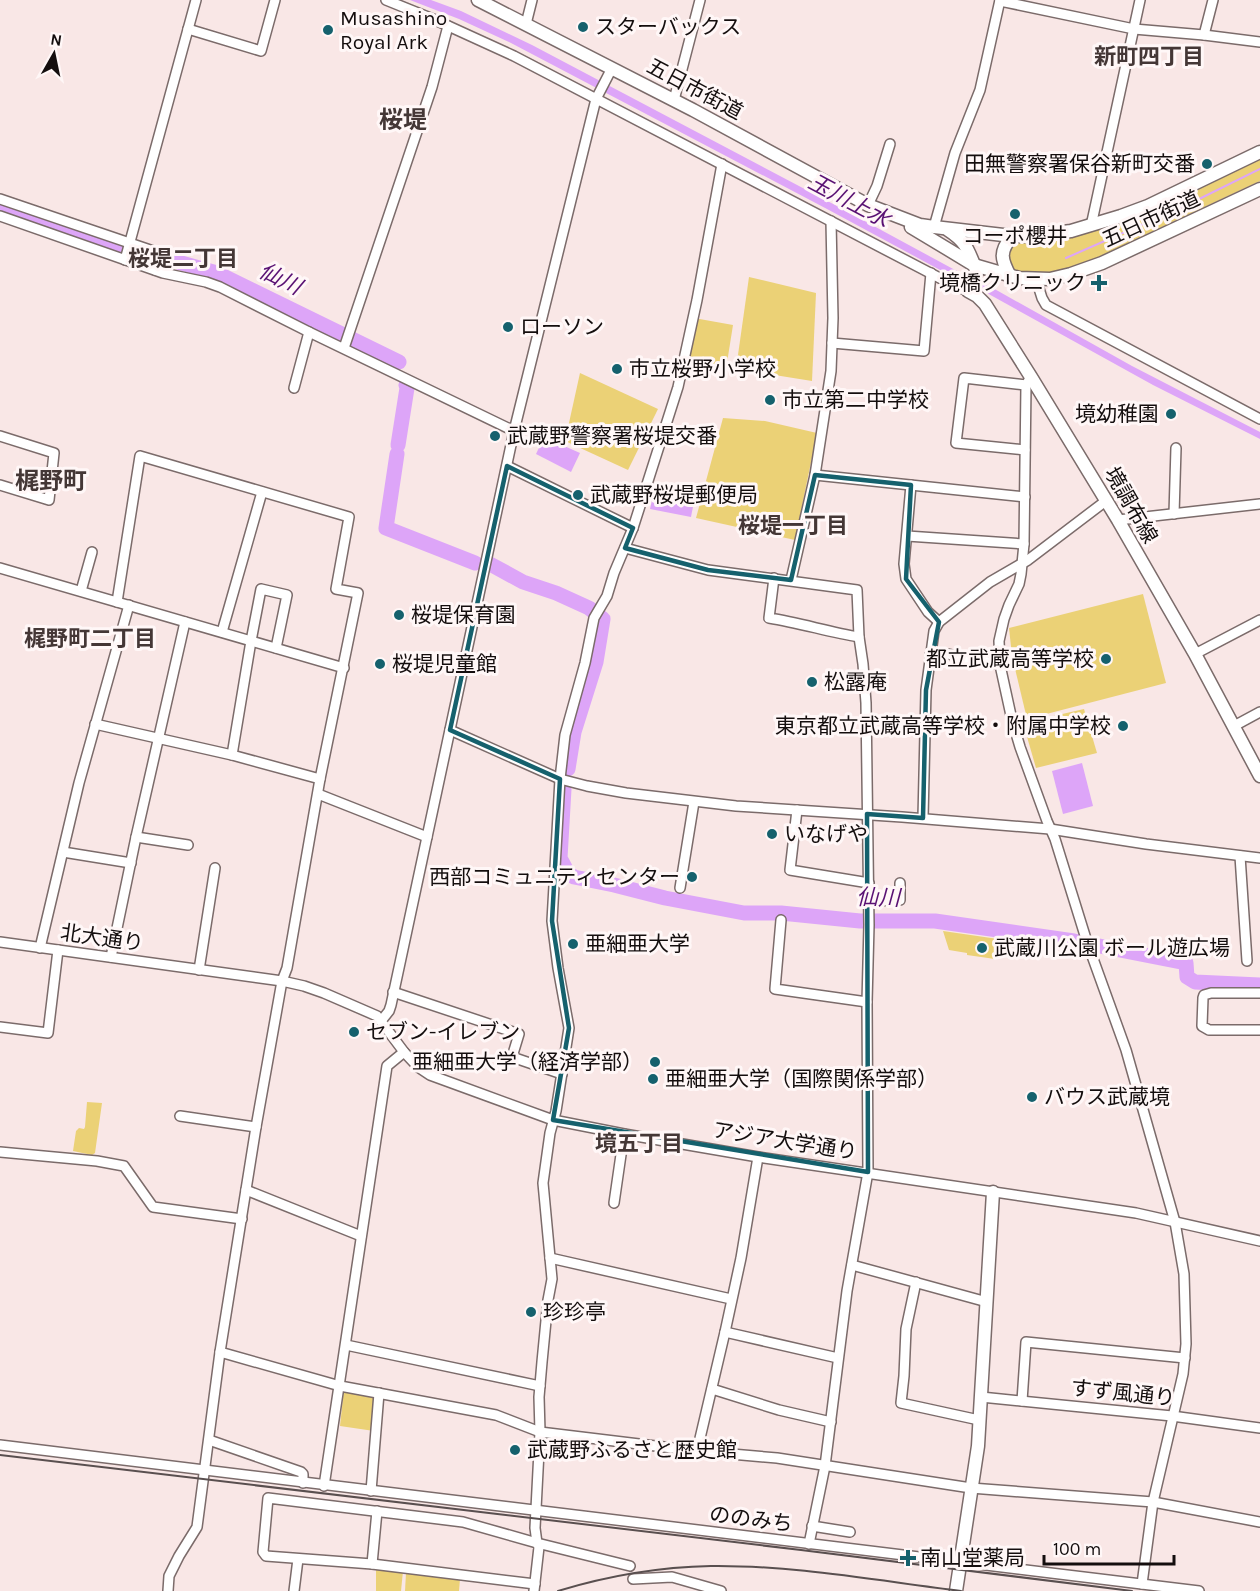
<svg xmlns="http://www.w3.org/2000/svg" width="1260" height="1591" viewBox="0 0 1260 1591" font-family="Karla,'Noto Sans JP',sans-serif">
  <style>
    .green { fill: #ebd176 }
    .water { fill: #dda5f8 }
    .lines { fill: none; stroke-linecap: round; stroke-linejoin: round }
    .stream { stroke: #dda5f8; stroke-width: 2 }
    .river { stroke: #dda5f8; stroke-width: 15 }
    .minor-casing { stroke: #7b6b6a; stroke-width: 12 }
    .major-casing { stroke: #7b6b6a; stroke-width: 15 }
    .minor { stroke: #fff; stroke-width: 9 }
    .major { stroke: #fff; stroke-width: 12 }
    .rail { stroke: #594f4f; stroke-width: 2 }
    .marked { fill: none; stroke: #15616d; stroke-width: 4.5; stroke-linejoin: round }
    .poi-dot { fill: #15616d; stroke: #fff7f7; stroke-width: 2 }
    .labels { text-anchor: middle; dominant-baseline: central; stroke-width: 6; stroke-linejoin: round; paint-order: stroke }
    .poi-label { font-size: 21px; fill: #140e0e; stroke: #fff7f7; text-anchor: start }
    .street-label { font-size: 21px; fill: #140e0e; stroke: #fff7f7 }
    .neighbourhood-label { font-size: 22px; font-weight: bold; fill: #443736; stroke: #fff7f7 }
    .water-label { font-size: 22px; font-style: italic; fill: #591173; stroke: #fff7f7 }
    .quarter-label { font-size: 24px; font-weight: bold; fill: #443736; stroke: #fff7f7 }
  </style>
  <rect width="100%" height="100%" fill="#f9e7e6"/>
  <!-- green -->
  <g class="green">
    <path d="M1260 158V181L1134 240 1085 265 1035 277 1015 276 1008 256 1013 241C1031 240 1051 240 1068 236 1137 222 1198 188 1260 158Z"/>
    <path d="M749 277 816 293 812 381 736 369Z"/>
    <path d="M694 318 733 325 726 369 687 362Z"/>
    <path d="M580 373 658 409 628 470 565 441Z"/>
    <path d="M723 418 765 421 817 433 795 540 696 518Z"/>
    <path d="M1143 594 1166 683 1027 719 1012 656 1009 628Z"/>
    <path d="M1084 709 1097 753 1036 768 1023 723Z"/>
    <path d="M943 931 998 939 995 959 967 955V953L949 950Z"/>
    <path d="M87 1102 102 1103 95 1153 92 1155 73 1151 76 1131 79 1128 84 1129 85 1127Z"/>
    <path d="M344 1388 377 1394 374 1431 340 1426Z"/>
    <path d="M376 1567 403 1571 401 1591H376Z"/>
    <path d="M406 1573 460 1579 459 1591H405Z"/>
  </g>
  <!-- water -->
  <g class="water">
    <path d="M410 0H431L461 11 532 45 835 205 955 270 991 287 1132 366 1260 432V439L1153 385 985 292 955 278 827 209 511 43 459 19Z"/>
    <path d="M544 437 580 453 571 472 536 454Z"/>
    <path d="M656 483 696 491 691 517 650 509Z"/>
    <path d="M1082 763 1093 806 1063 814 1052 771Z"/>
  </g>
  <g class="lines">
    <!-- stream -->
    <path class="stream" d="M1066 258 1191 203 1260 169"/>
    <!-- river -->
    <g class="river">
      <path d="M0 205 62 227 121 246 217 273 399 362"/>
      <path d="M398 445 407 388 406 385"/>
      <path d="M397 454 386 528 475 563"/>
      <path d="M490 564 523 582 556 593 589 608 603 619 596 662 574 732 568 769"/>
      <path d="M564 789 560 858 568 873 574 877 614 885 665 898 744 913H781L860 921H935L1074 941 1186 963 1187 977 1195 982 1260 985"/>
    </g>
    <!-- minor casing -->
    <g class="minor-casing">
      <g id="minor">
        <path d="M386 0 433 19 514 56 955 286 968 291"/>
        <path d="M1000 1 1134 29 1204 35 1260 42"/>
        <path d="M526 24 532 0"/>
        <path d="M188 29 261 51 275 0"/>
        <path d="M1204 35 1213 0"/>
        <path d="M674 100 700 0"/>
        <path d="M0 199 159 253 155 270"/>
        <path d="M868 205 877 186 890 144"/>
        <path d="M0 216 163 273 206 282 220 287 309 332 514 431"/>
        <path d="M1091 226 1140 0"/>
        <path d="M934 227 955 153 980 90 1000 0"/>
        <path d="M125 260 196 0"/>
        <path d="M1036 279 1042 298 1046 305 1260 419"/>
        <path d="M832 343 924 351 931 273"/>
        <path d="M344 348 432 87 448 26"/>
        <path d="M1031 377 1026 385 1024 544 1021 574 1019 584 1009 605 1004 619 999 641 1000 665 1012 720 1020 747 1047 821 1055 839 1087 942 1126 1050 1175 1222 1184 1274 1186 1344 1183 1374 1153 1502 1142 1584"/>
        <path d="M294 388 309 332"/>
        <path d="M0 436 54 453 49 500 0 485"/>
        <path d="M1025 450 956 443 964 378 1026 385"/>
        <path d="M507 466 633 528"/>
        <path d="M815 475 1025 497"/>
        <path d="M911 485 904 564 906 579 928 612 939 622"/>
        <path d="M1174 514 1176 448"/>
        <path d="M1118 520 1260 504"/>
        <path d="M907 536 1024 544"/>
        <path d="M625 548 708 570 857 590 859 637 863 664 866 703 869 925 867 1002 868 1172 847 1291 825 1466 809 1544"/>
        <path d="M0 568 344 668"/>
        <path d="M774 578 769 618C800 623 829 632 859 637"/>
        <path d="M791 580 815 475 831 371 833 318 831 221"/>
        <path d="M81 591 92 552"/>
        <path d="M117 602 140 456 349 517 336 589 358 593 320 779 287 968 282 981 256 1127 220 1352 197 1527 179 1556 169 1576 168 1591"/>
        <path d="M222 632 262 492"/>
        <path d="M1195 654 1260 620"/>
        <path d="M930 655 948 654 1000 665"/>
        <path d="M95 724 232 755 320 779"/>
        <path d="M1234 726 1260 712"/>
        <path d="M450 730 560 779 587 786 626 793 736 806 902 817 1050 829 1146 844 1260 858"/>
        <path d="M232 755 251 641 261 589 287 595 276 648"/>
        <path d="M318 794 427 837"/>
        <path d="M797 810 790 870 869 883"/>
        <path d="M923 818 926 690 934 631 939 622 990 582 1028 560 1107 500"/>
        <path d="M136 837 188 845"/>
        <path d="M63 852 131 863"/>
        <path d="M1240 856 1247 961"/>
        <path d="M680 888 694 802"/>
        <path d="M869 901 900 900V883"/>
        <path d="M781 920 775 989 867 1002"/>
        <path d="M0 942 282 981 304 986 324 993 377 1016 404 1052 418 1067 430 1075 553 1120 624 1134 758 1157 1136 1213 1260 1241"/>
        <path d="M40 948 79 783 129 605"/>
        <path d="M111 957 136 837 185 622"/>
        <path d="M199 970 215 868"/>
        <path d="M393 992 519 1034 512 1057 562 1074"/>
        <path d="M1260 993H1211L1204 995 1203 998 1202 1026 1209 1030H1260"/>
        <path d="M381 1021 389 1011 391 1005 514 431 596 99 612 68"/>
        <path d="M0 1027 48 1033 58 950"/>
        <path d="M180 1116 256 1127"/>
        <path d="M0 1152 97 1161 124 1166 153 1207 242 1219"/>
        <path d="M246 1190 361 1236"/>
        <path d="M614 1203 624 1134"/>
        <path d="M550 1258 731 1299"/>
        <path d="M852 1265 987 1302"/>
        <path d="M916 1282 906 1329 904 1376 901 1403 979 1420"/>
        <path d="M725 1332 838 1358"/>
        <path d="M346 1345 540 1386"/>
        <path d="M220 1352 340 1386 496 1415 540 1432 697 1451 777 1458 971 1488 1153 1502 1260 1522"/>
        <path d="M712 1389 779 1410 831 1422"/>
        <path d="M981 1397 1172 1416 1260 1428"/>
        <path d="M1022 1401 1026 1342 1185 1358"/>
        <path d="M209 1440 301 1472 303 1474V1483"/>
        <path d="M0 1445 1199 1591"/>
        <path d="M697 1451 725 1332 741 1258 758 1157"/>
        <path d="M324 1486 387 1066 404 1052"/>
        <path d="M371 1491 379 1393"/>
        <path d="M812 1526 850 1532"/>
        <path d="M372 1564 377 1511"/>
        <path d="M633 1579 672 1577 721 1591"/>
        <path d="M535 1584 372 1564 266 1556 263 1552 268 1498 463 1522 537 1543 630 1566"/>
        <path d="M294 1591 298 1559"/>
        <path d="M534 1591 539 1547 537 1543 535 1528 540 1432 539 1397 542 1362 548 1300 552 1279 543 1183 550 1133 556 1111 569 1028 558 968 552 921 560 779 565 735 585 663 594 618 607 596 614 573 633 528 678 387 697 300 722 164"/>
      </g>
    </g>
    <!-- major casing -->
    <g class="major-casing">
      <g id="major">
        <path d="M478 0 693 110 868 205 920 225 934 227 1012 236H1028L1071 231 1121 216 1148 206 1260 152"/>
        <path d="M911 227 974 265 1019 278 1050 279 1071 274 1102 263 1260 189"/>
        <path d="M948 230C968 243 968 251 977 272L968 291 977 296 985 304 1031 377 1118 520 1195 654 1260 776"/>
        <path d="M1010 276C1001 259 999 252 1012 236"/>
        <path d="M956 1591 978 1446 993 1192"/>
      </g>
    </g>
    <!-- minor -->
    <use href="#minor" class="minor"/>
    <!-- major -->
    <use href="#major" class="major"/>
    <!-- rail -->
    <g class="rail">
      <path d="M0 1455 801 1550 1132 1591"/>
      <path d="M558 1591C607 1576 659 1567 711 1566 793 1565 879 1581 961 1591"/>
    </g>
  </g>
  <!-- marked area -->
  <path class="marked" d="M507 466 633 528 625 548 708 570 791 580 815 475 911 485 906 579 939 622 926 690 923 818 867 814 868 1172 553 1120 569 1028 552 921 560 779 450 730Z"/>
  <!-- markers -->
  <g class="poi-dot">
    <circle cx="583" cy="27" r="6"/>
    <circle cx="328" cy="30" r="6"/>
    <circle cx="1207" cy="164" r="6"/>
    <circle cx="1015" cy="214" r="6"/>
    <path d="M1096 274h6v6h6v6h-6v6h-6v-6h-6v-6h6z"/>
    <circle cx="508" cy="327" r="6"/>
    <circle cx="617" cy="369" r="6"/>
    <circle cx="770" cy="400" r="6"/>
    <circle cx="1171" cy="414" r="6"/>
    <circle cx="495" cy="436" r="6"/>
    <circle cx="578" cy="495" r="6"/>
    <circle cx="399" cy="615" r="6"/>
    <circle cx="1106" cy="659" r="6"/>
    <circle cx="380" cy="664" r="6"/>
    <circle cx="812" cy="682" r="6"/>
    <circle cx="1123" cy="726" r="6"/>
    <circle cx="772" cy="834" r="6"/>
    <circle cx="692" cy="877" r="6"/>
    <circle cx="573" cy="944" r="6"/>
    <circle cx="982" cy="948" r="6"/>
    <circle cx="354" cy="1032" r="6"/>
    <circle cx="655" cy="1062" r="6"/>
    <circle cx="653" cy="1079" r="6"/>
    <circle cx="1032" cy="1097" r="6"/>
    <circle cx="531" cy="1312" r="6"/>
    <circle cx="515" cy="1450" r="6"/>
    <path d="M905 1549h6v6h6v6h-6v6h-6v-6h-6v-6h6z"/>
  </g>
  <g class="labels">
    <!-- poi labels -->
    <g class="poi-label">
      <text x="340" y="18">Musashino<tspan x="340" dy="24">Royal Ark</tspan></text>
      <text x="595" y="27">スターバックス</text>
      <text x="1195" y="164" text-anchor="end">田無警察署保谷新町交番</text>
      <text x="1015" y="236" text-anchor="middle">コーポ櫻井</text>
      <text x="1086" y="283" text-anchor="end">境橋クリニック</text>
      <text x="520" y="327">ローソン</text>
      <text x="629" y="369">市立桜野小学校</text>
      <text x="782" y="400">市立第二中学校</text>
      <text x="1159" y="414" text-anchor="end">境幼稚園</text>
      <text x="507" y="436">武蔵野警察署桜堤交番</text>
      <text x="590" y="495">武蔵野桜堤郵便局</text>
      <text x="411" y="615">桜堤保育園</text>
      <text x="1094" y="659" text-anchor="end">都立武蔵高等学校</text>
      <text x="392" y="664">桜堤児童館</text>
      <text x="824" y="682">松露庵</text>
      <text x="1111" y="726" text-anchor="end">東京都立武蔵高等学校・附属中学校</text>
      <text x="784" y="834">いなげや</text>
      <text x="680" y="877" text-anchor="end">西部コミュニティセンター</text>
      <text x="585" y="944">亜細亜大学</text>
      <text x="994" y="948">武蔵川公園 ボール遊広場</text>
      <text x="366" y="1032">セブン-イレブン</text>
      <text x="643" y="1062" text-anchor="end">亜細亜大学（経済学部）</text>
      <text x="665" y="1079">亜細亜大学（国際関係学部）</text>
      <text x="1044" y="1097">バウス武蔵境</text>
      <text x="543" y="1312">珍珍亭</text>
      <text x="527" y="1450">武蔵野ふるさと歴史館</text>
      <text x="920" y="1558">南山堂薬局</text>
    </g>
    <!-- street labels -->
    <g class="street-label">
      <text transform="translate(695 89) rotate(28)">五日市街道</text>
      <text transform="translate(1151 219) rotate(-25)">五日市街道</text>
      <text transform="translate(1131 505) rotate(60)">境調布線</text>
      <text transform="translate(102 938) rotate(8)">北大通り</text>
      <text transform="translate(785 1141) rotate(9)">アジア大学通り</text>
      <text transform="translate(1123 1393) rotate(6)">すず風通り</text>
      <text transform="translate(751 1519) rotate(7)">ののみち</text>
    </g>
    <!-- neighbourhood labels -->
    <g class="neighbourhood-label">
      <text x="1149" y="57">新町四丁目</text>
      <text x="183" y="259">桜堤二丁目</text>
      <text x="793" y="526">桜堤一丁目</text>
      <text x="90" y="639">梶野町二丁目</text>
      <text x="639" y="1144">境五丁目</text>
    </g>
    <!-- water labels -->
    <g class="water-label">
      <text transform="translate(849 201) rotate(28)">玉川上水</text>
      <text transform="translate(280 279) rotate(26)">仙川</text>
      <text transform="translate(878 898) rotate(1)">仙川</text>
    </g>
    <!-- quarter labels -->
    <g class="quarter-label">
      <text x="403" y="120">桜堤</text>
      <text x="51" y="481">梶野町</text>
    </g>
  </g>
  <!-- north arrow -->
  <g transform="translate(54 54) rotate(9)" stroke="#fff7f7" stroke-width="4.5" paint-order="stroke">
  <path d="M0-4.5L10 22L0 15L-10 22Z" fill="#140e0e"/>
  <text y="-9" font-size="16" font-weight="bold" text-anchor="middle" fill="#140e0e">N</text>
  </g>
  <!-- scale -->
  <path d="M1044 1555v9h130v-9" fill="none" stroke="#140e0e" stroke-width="3"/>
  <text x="1053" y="1555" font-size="18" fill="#140e0e" stroke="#fff7f7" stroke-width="4.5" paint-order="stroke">100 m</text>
</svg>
